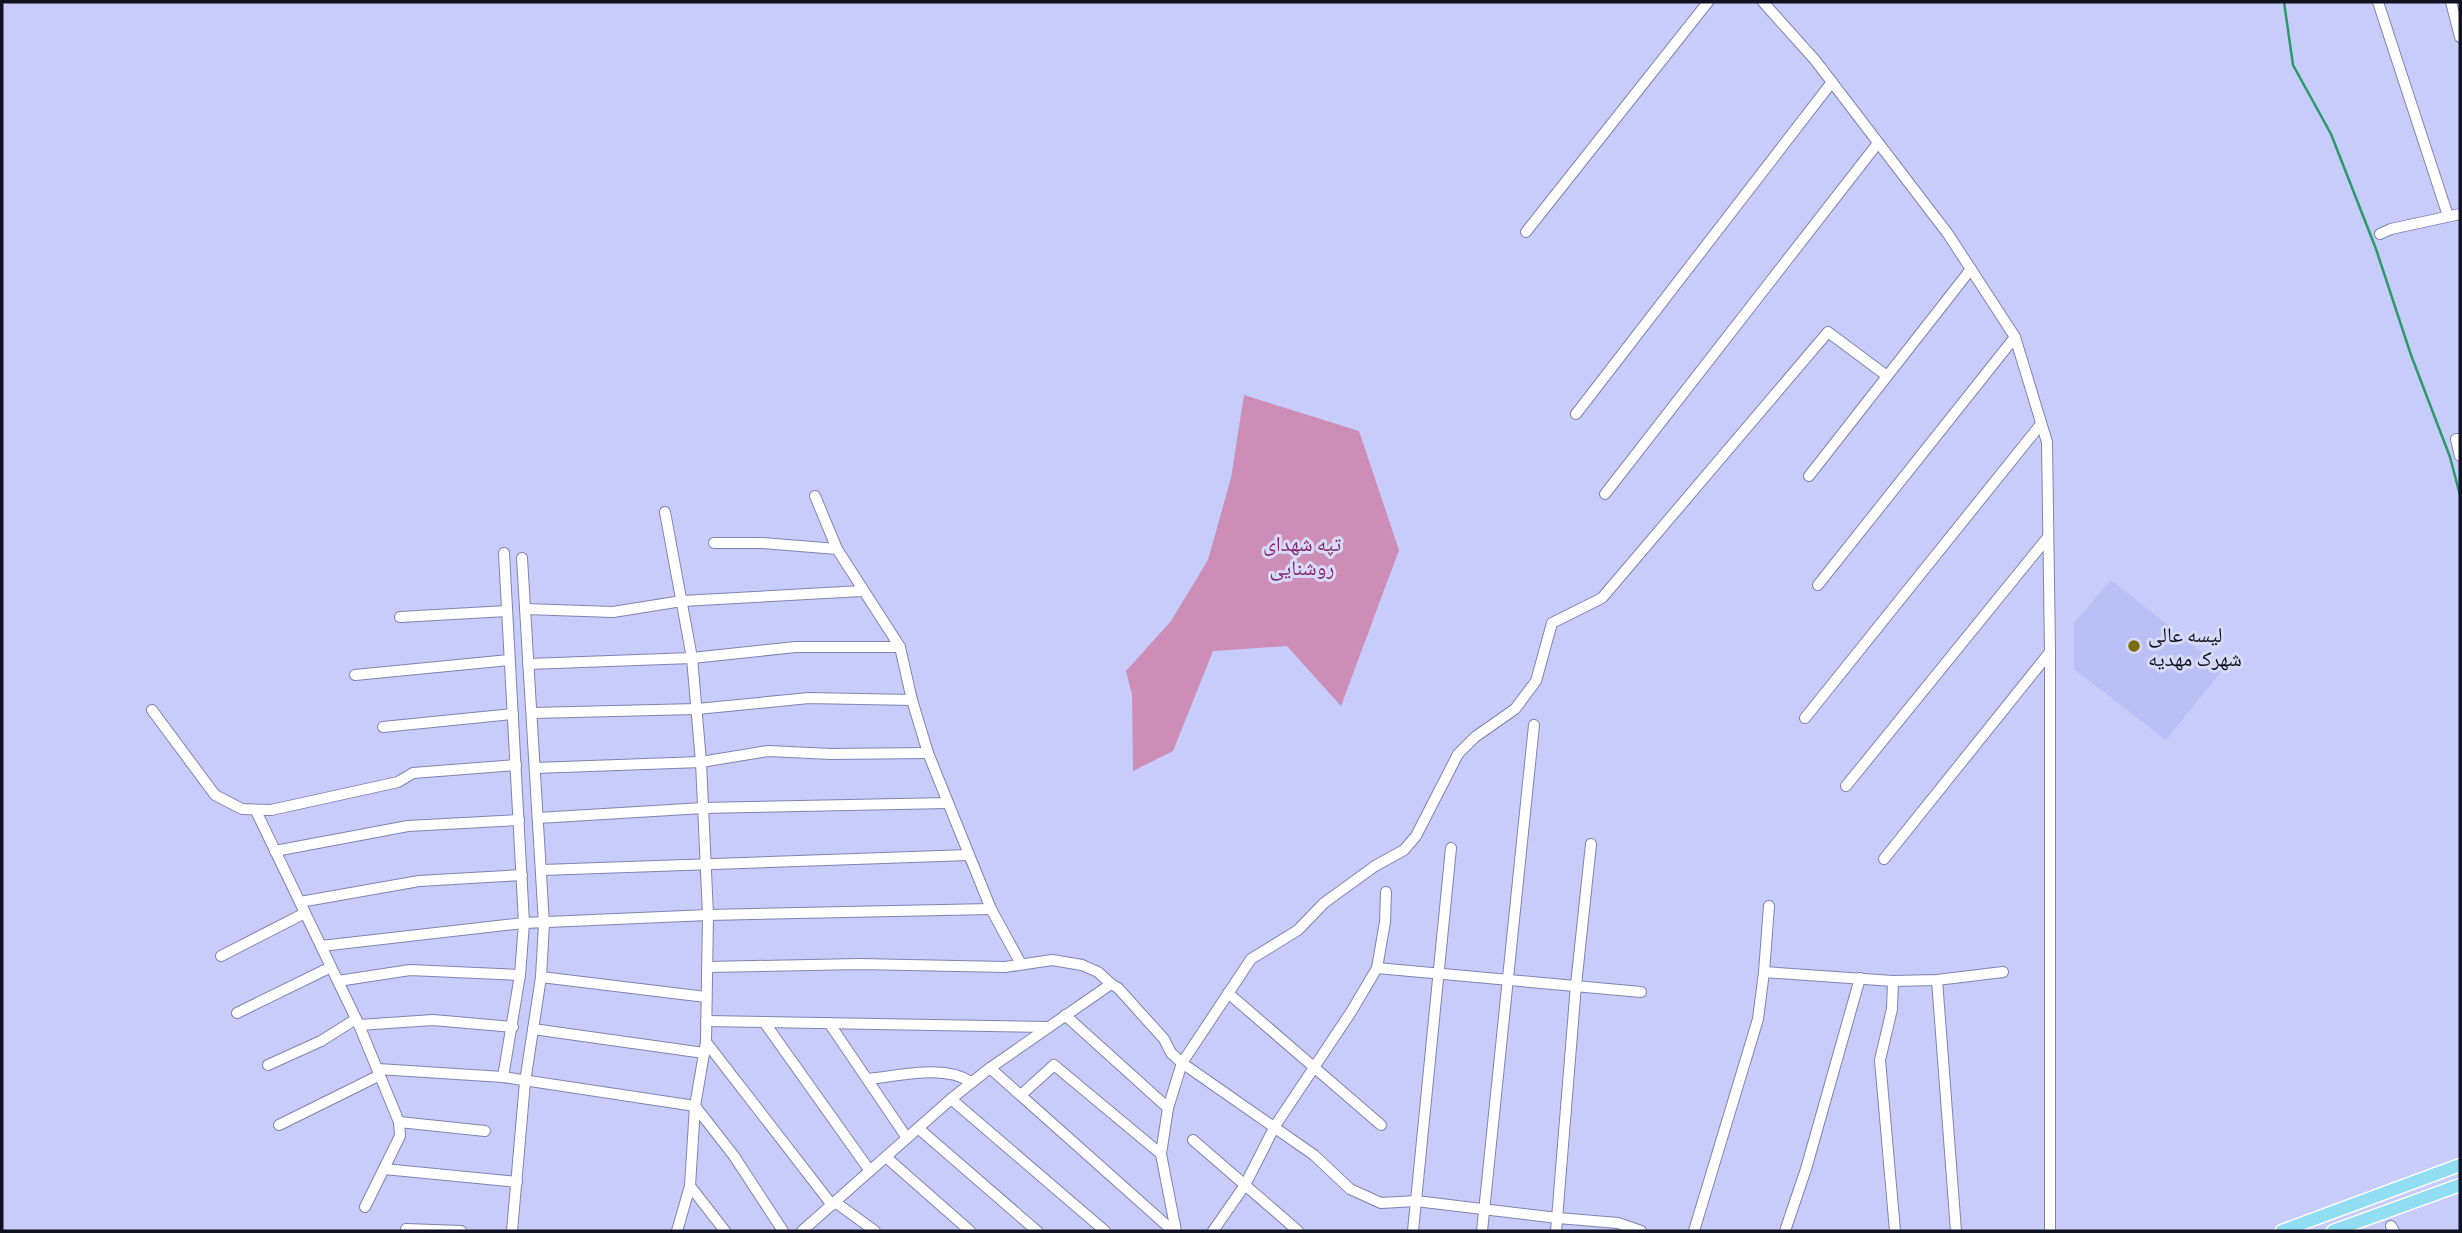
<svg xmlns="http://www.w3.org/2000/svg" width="2462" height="1233" viewBox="0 0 2462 1233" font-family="Manrope,'Noto Naskh Arabic',sans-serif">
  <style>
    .built { fill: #bac0f5 }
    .green { fill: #cc8db7 }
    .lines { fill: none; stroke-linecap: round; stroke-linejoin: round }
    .stream { stroke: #2b9969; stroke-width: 2.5 }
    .minor-casing { stroke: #7f84af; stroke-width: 12 }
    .major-casing { stroke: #fff; stroke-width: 15 }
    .minor { stroke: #fff; stroke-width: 10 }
    .major { stroke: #91ddf2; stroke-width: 12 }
    .poi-dot { fill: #7b6d08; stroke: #d7dbf7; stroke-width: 2.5 }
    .labels { text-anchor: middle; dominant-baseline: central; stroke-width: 6; stroke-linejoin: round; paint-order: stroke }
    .park-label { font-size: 21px; fill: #86266e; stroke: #d7dbf7 }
    .poi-label { font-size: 21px; fill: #101121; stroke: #d7dbf7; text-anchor: start }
  </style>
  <rect width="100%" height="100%" fill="#c7ccfb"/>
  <!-- built -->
  <path class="built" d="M2111 580 2223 669 2166 740 2074 669V623Z"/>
  <!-- green -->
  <path class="green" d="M1244 395 1359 431 1399 550 1341 706 1287 646 1213 651 1173 751 1133 771 1132 694 1126 671 1171 621 1208 560 1231 478Z"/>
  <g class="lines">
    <!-- stream -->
    <path class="stream" d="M2284 2 2293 65 2331 134 2376 249 2411 355 2450 457 2460 495"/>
    <!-- minor casing -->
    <g class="minor-casing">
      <g id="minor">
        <path d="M1763 2 1815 60 1948 234 2015 337 2047 442 2050 651V1231"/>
        <path d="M2378 2 2448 216"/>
        <path d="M2451 2 2460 37"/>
        <path d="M1526 232 1708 2"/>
        <path d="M2380 234 2391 229 2460 214"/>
        <path d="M1576 414 1832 82"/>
        <path d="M2460 439H2456L2460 456"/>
        <path d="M1809 476 1971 269"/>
        <path d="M1605 494 1878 143"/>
        <path d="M815 496 837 549 900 647 912 700 928 753 991 909 1021 964"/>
        <path d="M665 512 692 658 701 762 708 915 706 1042 695 1106 690 1186 677 1231"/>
        <path d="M714 543H762L837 549"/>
        <path d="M1818 585 2015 337"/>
        <path d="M525 609 613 612 682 601 862 591"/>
        <path d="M400 617 507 611"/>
        <path d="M528 664 692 658 796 647H900"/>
        <path d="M355 675 509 660"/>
        <path d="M152 710 215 795 242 809 271 810 398 782 413 773 516 765"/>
        <path d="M532 713 697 709 809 698 912 700"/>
        <path d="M1805 718 2041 424"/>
        <path d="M383 727 513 714"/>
        <path d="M535 768 701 762 768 751 831 754 928 753"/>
        <path d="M1846 786 2048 537"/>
        <path d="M256 811 359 1025 399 1122 400 1136 365 1207"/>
        <path d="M538 818 703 808 948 803"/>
        <path d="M275 851 408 826 519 820"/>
        <path d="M1884 859 2050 652"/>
        <path d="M542 870 969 855"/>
        <path d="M300 902 419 881 522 875"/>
        <path d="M321 946 524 923 708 915 991 909"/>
        <path d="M221 956 305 913"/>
        <path d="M707 967 859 964 1005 967 1052 960 1082 965 1098 972 1111 984 1118 988 1164 1039 1171 1053 1182 1063 1314 1155 1350 1189 1381 1203 1416 1201 1558 1218 1618 1223 1641 1231"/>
        <path d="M1377 968 1641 992"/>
        <path d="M1764 972 1893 981 1937 980 2003 972"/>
        <path d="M541 977 706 997"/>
        <path d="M1937 980 1956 1231"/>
        <path d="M338 981 410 970 520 975"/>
        <path d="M1893 981 1892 1009 1880 1060 1895 1231"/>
        <path d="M1228 993 1381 1125"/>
        <path d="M237 1013 331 967"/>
        <path d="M1065 1015 1168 1108"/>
        <path d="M706 1021 1049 1027"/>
        <path d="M764 1022 870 1171"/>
        <path d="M829 1023 907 1138"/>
        <path d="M359 1025 433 1020 513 1027"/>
        <path d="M533 1029 704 1053"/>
        <path d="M706 1042 832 1205"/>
        <path d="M268 1065 321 1041 356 1019"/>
        <path d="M990 1068 1173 1231"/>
        <path d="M378 1069 503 1077 695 1106 734 1156 783 1231"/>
        <path d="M503 1077 520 975 524 923 504 553"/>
        <path d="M868 1079C900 1076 944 1064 971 1082"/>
        <path d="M1021 1095 1054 1065 1161 1154"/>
        <path d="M951 1099 1105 1231"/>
        <path d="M399 1122 485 1131"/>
        <path d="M279 1125 380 1075"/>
        <path d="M918 1128 1037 1231"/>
        <path d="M1193 1140 1298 1231"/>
        <path d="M886 1157 970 1231"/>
        <path d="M384 1169 517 1182"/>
        <path d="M690 1186 725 1231"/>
        <path d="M835 1202 875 1231"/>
        <path d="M2391 1226 2394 1231"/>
        <path d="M406 1229 461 1231"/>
        <path d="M512 1231 525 1082 541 977 544 924 522 558"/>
        <path d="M802 1231 951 1099 990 1068 1111 984"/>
        <path d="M1176 1231 1161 1154 1168 1108 1182 1063 1251 959 1298 930 1324 903 1375 866 1404 850 1416 836 1458 754 1475 737 1515 709 1536 681 1552 623 1602 598 1828 332 1887 376"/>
        <path d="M1213 1231 1245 1185 1275 1126 1351 1012 1377 968 1385 922 1386 892"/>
        <path d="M1413 1231 1451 848"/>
        <path d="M1482 1231 1534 725"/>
        <path d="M1556 1231 1576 985 1591 844"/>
        <path d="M1694 1231 1758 1019 1764 972 1769 906"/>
        <path d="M1785 1231 1806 1169 1860 978"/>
      </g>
    </g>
    <!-- major casing -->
    <g class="major-casing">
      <g id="major">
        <path d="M2282 1231 2460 1165"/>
        <path d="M2333 1231 2460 1185"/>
      </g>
    </g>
    <!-- minor -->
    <use href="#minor" class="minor"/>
    <!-- major -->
    <use href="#major" class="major"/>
  </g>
  <!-- markers -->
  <circle class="poi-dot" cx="2134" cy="646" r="7"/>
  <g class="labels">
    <!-- park labels -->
    <g class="park-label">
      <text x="1302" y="543">تپه شهدای<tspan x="1302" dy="24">روشنایی</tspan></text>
    </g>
    <!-- poi labels -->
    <g class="poi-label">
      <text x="2148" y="634">لیسه عالی<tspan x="2148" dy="24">شهرک مهدیه</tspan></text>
    </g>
  </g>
  <!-- border -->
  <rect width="2462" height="1233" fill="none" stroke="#101121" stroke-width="7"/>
</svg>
